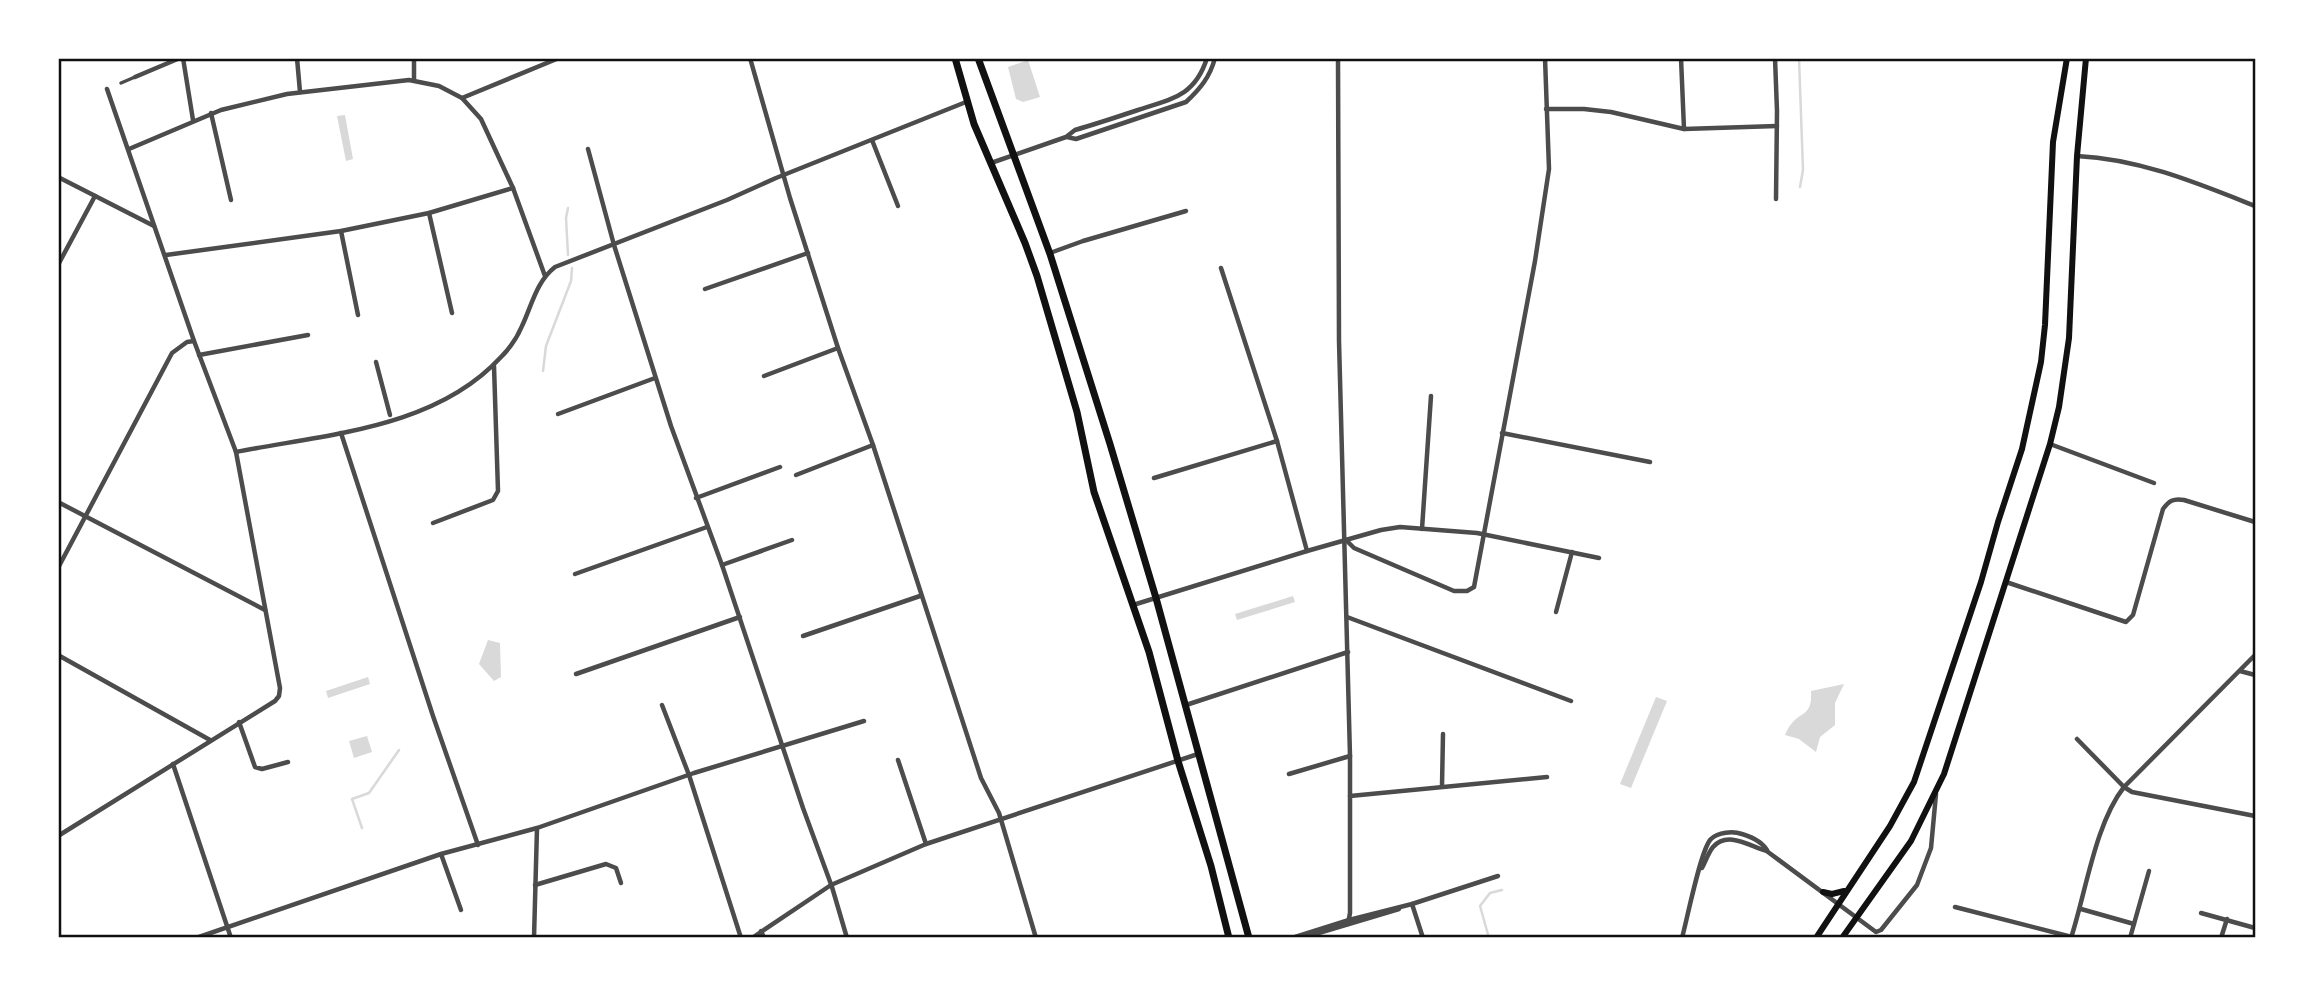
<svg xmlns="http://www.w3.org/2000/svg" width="2313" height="996" viewBox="0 0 2313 996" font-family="Poppins,sans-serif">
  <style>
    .water { fill: #d9d9d9 }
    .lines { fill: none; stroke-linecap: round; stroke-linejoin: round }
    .stream { stroke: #d9d9d9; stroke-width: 2.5 }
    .pedestrian { stroke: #4c4c4c; stroke-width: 3.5 }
    .minor { stroke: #4c4c4c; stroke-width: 4.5 }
    .secondary { stroke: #111; stroke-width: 6 }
    .primary { stroke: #111; stroke-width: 7 }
    .neatline { fill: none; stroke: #111; stroke-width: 2.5 }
  </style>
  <rect width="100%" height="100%" fill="#fff"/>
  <!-- water -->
  <g class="water">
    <path d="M1028 60 1040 97 1023 102 1016 99 1008 67Z"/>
    <path d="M345 115 353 159 346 161 337 116Z"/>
    <path d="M1293 596 1295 602 1237 620 1235 614Z"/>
    <path d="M488 640 500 643 501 677 494 681 479 664Z"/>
    <path d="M368 677 370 684 328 698 326 691Z"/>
    <path d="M1844 684 1835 703V725L1820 737 1816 752 1799 739 1785 735C1796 708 1813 721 1811 691Z"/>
    <path d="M1656 697 1667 701 1631 788 1620 784Z"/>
    <path d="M367 736 372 752 354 758 349 741Z"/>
  </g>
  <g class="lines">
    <!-- stream -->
    <g class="stream">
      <path d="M1799 58 1803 170 1800 187"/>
      <path d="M568 208 566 218 568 255"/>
      <path d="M543 371 546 346 571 281 572 268"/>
      <path d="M362 828 352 799 369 793 399 750"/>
      <path d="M1489 938 1480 906 1490 893 1502 890"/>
    </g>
    <!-- pedestrian -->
    <path class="pedestrian" d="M121 83 135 77"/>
    <!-- minor -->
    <g class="minor">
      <path d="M183 58 193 120"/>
      <path d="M297 58 300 92"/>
      <path d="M750 58 790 198 838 348 873 445 981 778 999 813 1036 938"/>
      <path d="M1338 58 1339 341 1350 756V913L1348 924"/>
      <path d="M1681 58 1684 129"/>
      <path d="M1775 58 1777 111 1776 199"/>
      <path d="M135 77 180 58"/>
      <path d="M414 80V58"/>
      <path d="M462 98 559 58"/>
      <path d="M1546 109H1584L1611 112 1684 129 1777 126"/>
      <path d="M211 113 231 200"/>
      <path d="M1067 137 1076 139 1186 102C1200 89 1210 77 1215 58"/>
      <path d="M872 140 898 206"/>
      <path d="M129 149 221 110 287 94 409 80 439 86 462 98 481 119 513 188 545 276"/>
      <path d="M588 149 614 245 671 426 722 565 803 808 832 887 847 938"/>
      <path d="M2077 156C2140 159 2197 183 2255 206"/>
      <path d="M991 163 1066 137 1075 130C1096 124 1117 117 1138 110 1172 99 1195 96 1207 58"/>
      <path d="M58 177 154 226"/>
      <path d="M429 213 452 313"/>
      <path d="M341 231 358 315"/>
      <path d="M1050 253 1083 241 1186 211"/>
      <path d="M166 255 341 231 429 213 513 188"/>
      <path d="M58 265 95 196"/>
      <path d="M1221 268 1277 441 1307 551"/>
      <path d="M705 289 808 253"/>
      <path d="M199 355 308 335"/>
      <path d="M376 362 390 415"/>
      <path d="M764 376 838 348"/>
      <path d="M558 414 655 378"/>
      <path d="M341 433 433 716 478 845"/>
      <path d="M1502 433 1650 462"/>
      <path d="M2050 444 2154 483"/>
      <path d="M236 452C326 434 435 429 501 357 510 348 517 338 522 326 532 305 536 282 555 267L727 200 776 178 966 102"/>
      <path d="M796 475 873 445"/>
      <path d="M1154 478 1277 441"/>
      <path d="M696 498 780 467"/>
      <path d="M58 502 265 610"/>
      <path d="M433 523 493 500 498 491 494 366"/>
      <path d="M1422 529 1431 396"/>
      <path d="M1346 540 1354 548 1454 591H1467L1474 587 1535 261 1549 169 1545 58"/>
      <path d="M722 565 792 540"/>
      <path d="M58 568 172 353 187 342 194 341"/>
      <path d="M575 574 707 527"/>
      <path d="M2006 582 2126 622 2133 615 2163 509C2169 501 2173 498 2184 500L2255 522"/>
      <path d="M1133 605 1307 551 1381 530 1400 527 1477 533 1599 558"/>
      <path d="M1556 612 1572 552"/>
      <path d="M1347 617 1571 701"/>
      <path d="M803 636 920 596"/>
      <path d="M58 655 210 740"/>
      <path d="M2240 671 2255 675"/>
      <path d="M576 674 740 617"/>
      <path d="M662 705 689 775 741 938"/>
      <path d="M1186 705 1348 652"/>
      <path d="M239 722 255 767 262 769 288 762"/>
      <path d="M2077 739 2124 787 2132 792 2255 816"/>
      <path d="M898 760 926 844"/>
      <path d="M173 764 231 938"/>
      <path d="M1289 774 1350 756"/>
      <path d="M1442 786 1443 734"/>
      <path d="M1350 796 1547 777"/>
      <path d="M58 836 275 701 279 696 280 688 236 452 194 341 107 89"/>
      <path d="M441 854 461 910"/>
      <path d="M1702 868C1706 861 1708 853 1713 847 1728 830 1751 847 1767 851"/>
      <path d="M535 885 606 864 616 868 621 883"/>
      <path d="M1412 904 1423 938"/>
      <path d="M1955 907 2072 937"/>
      <path d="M2081 909 2134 924"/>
      <path d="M2201 913 2255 928"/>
      <path d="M761 931 764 938"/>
      <path d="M196 938 441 854 537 828 694 773 864 721"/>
      <path d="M534 938 537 828"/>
      <path d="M752 938 831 885 926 844 1198 754"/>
      <path d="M1292 938 1349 920 1412 904 1498 876"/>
      <path d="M1302 938 1399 909"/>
      <path d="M1682 938C1687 920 1701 848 1711 839 1718 832 1733 831 1742 834 1752 837 1763 842 1768 852L1876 932 1881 930 1917 885 1931 848 1936 794"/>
      <path d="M2071 938C2086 892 2095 824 2124 787L2255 655"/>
      <path d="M2130 938 2149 871"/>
      <path d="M2221 938 2227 919"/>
    </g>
    <!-- secondary -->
    <g class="secondary">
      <path d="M1823 892 1832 894 1844 891"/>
      <path d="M1816 938 1890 826 1914 782 1981 582 1998 522 2022 449 2041 362 2045 325 2053 142 2067 58"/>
      <path d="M1842 938 1911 841 1944 774 2050 444 2059 407 2069 338 2077 156 2086 58"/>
    </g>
    <!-- primary -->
    <g class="primary">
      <path d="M955 58 974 124 1025 243 1037 276 1077 412 1094 492 1149 652 1178 761 1211 866 1229 938"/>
      <path d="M978 58 1050 254 1110 444 1156 598 1249 938"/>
    </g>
  </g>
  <!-- border -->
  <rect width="2313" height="996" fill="none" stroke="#ffffff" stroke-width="119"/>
  <rect x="60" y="60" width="2194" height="876" class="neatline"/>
</svg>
